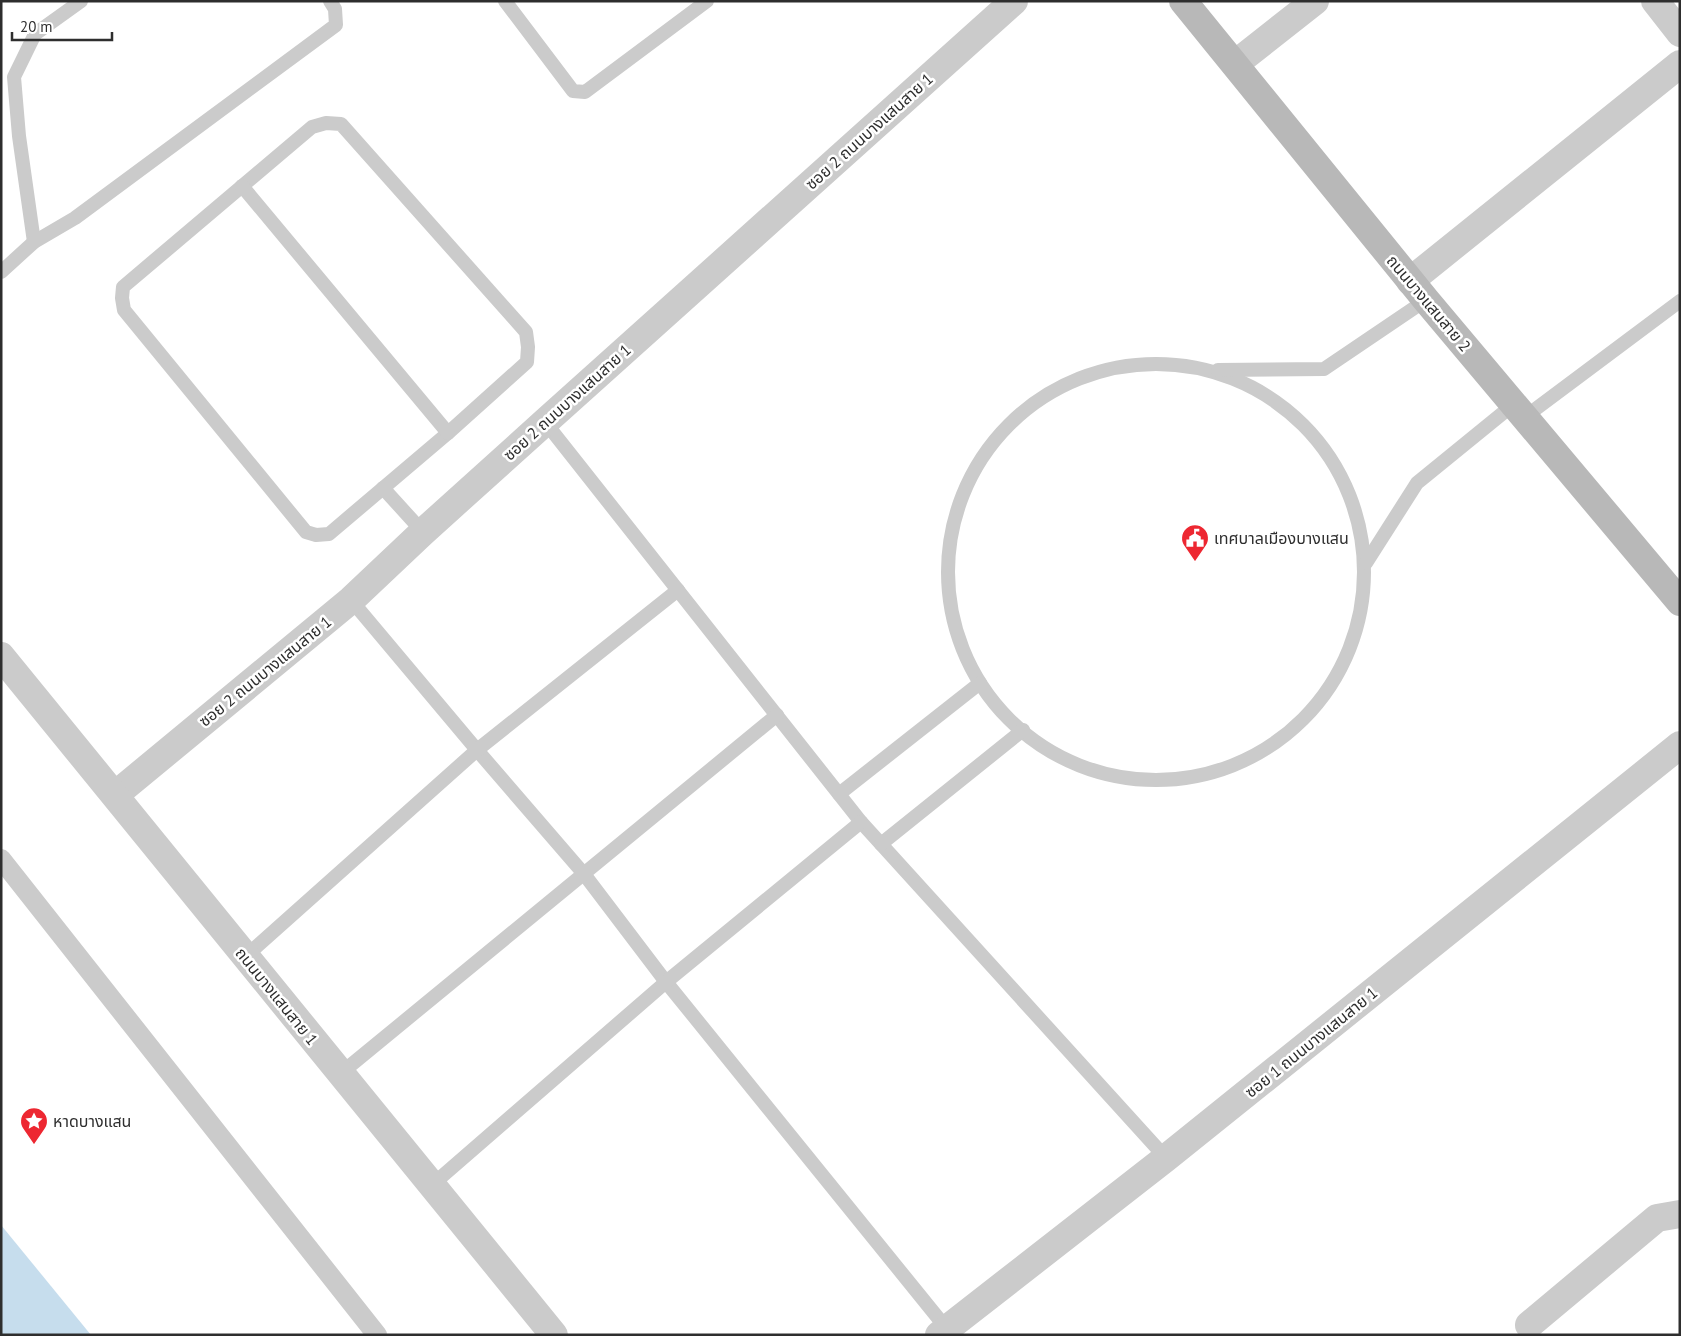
<svg xmlns="http://www.w3.org/2000/svg" width="1681" height="1336" viewBox="0 0 1681 1336" font-family="'PT Sans','Noto Sans Thai',sans-serif">
  <style>
    .water { fill: #c6dded }
    .lines { fill: none; stroke-linecap: round; stroke-linejoin: round }
    .service { stroke: #cbcbcb; stroke-width: 14 }
    .pedestrian { stroke: #cbcbcb; stroke-width: 20 }
    .minor { stroke: #cbcbcb; stroke-width: 28 }
    .tertiary { stroke: #cbcbcb; stroke-width: 28 }
    .secondary { stroke: #b8b8b8; stroke-width: 28 }
    .labels { text-anchor: middle; dominant-baseline: central; stroke-width: 5; stroke-linejoin: round; paint-order: stroke }
    .street-label { font-size: 16px; fill: #2e2e2e; stroke: #fff }
    .poi-label { font-size: 16px; fill: #2e2e2e; stroke: #fff; text-anchor: start }
  </style>
  <rect width="100%" height="100%" fill="#fff"/>
  <!-- water -->
  <path class="water" d="M1 1225 91 1335H1Z"/>
  <g class="lines">
    <!-- service -->
    <g class="service">
      <path d="M505 1 573 91 585 92 707 1"/>
      <path d="M326 123 341 124 526 332 528 347 527 362 448 433 329 534 316 535 306 532 124 310 122 298 123 287 312 127Z"/>
      <path d="M242 186 448 433"/>
      <path d="M34 242 19 136 14 77 35 34 81 1"/>
      <path d="M1 272 34 242 75 218 336 25 335 9 330 1"/>
      <circle cx="1156" cy="572" r="208"/>
      <path d="M1218 370 1324 369 1426 300"/>
      <path d="M1525 417 1680 301"/>
      <path d="M545 422 861 822 1166 1158"/>
      <path d="M383 488 423 532"/>
      <path d="M1366 563 1417 483 1514 404"/>
      <path d="M351 600 477 750 584 874 666 982 947 1329"/>
      <path d="M839 794 980 683"/>
      <path d="M881 844 1023 730"/>
      <path d="M246 956 477 750 678 590"/>
      <path d="M340 1074 777 715"/>
      <path d="M432 1185 666 982 861 822"/>
    </g>
    <!-- pedestrian -->
    <path class="pedestrian" d="M1 859 377 1335"/>
    <!-- minor -->
    <g class="minor">
      <path d="M1655 1 1680 33"/>
      <path d="M1235 64 1315 1"/>
      <path d="M1410 281 1680 64"/>
      <path d="M115 795 351 600 423 532 545 422 1014 1"/>
      <path d="M1529 1325 1657 1218 1680 1214"/>
      <path d="M939 1335 1166 1158 1680 745"/>
    </g>
    <!-- tertiary -->
    <path class="tertiary" d="M1 656 554 1335"/>
    <!-- secondary -->
    <path class="secondary" d="M1183 1 1426 300 1680 602"/>
  </g>
  <!-- icons -->
  <defs>
    <g id="civic-pin" transform="scale(1.4375)"><path d="M0 17L-7.5 6A9.5 9.5 0 1 1 7.5 6Z" fill="#ed2731" stroke="#fff"/><path d="M-.6-6.5H3V-4.5H.6V-3L4-1V1h2V6H-6V1h2V-1L-.6-3ZM-1.2 2.5V6h2.4V2.5Z" fill="#fff"/></g>
    <g id="sight-pin" transform="scale(1.4375)"><path d="M0 17L-7.5 6A9.5 9.5 0 1 1 7.5 6Z" fill="#ed2731" stroke="#fff"/><path d="M0-6L1.8-2.2L6-1.7L2.9 1.2L3.7 5.4L0 3.3L-3.7 5.4L-2.9 1.2L-6-1.7L-1.8-2.2Z" fill="#fff"/></g>
  </defs>
  <g fill-rule="evenodd">
    <use href="#civic-pin" x="1195" y="538"/>
    <use href="#sight-pin" x="34" y="1121"/>
  </g>
  <g class="labels">
    <!-- street labels -->
    <g class="street-label">
      <text transform="translate(869 131) rotate(-42)">ซอย 2 ถนนบางแสนสาย 1</text>
      <text transform="translate(1429 303) rotate(50)">ถนนบางแสนสาย 2</text>
      <text transform="translate(567 402) rotate(-42)">ซอย 2 ถนนบางแสนสาย 1</text>
      <text transform="translate(265 671) rotate(-39)">ซอย 2 ถนนบางแสนสาย 1</text>
      <text transform="translate(277 996) rotate(51)">ถนนบางแสนสาย 1</text>
      <text transform="translate(1311 1042) rotate(-39)">ซอย 1 ถนนบางแสนสาย 1</text>
    </g>
    <!-- poi labels -->
    <g class="poi-label">
      <text x="1214" y="538">เทศบาลเมืองบางแสน</text>
      <text x="53" y="1121">หาดบางแสน</text>
    </g>
  </g>
  <!-- border -->
  <rect width="1681" height="1336" fill="none" stroke="#2e2e2e" stroke-width="5"/>
  <!-- scale -->
  <path d="M12 32v8h100v-8" fill="none" stroke="#2e2e2e" stroke-width="2.5"/>
  <text x="20" y="32" font-size="15" fill="#2e2e2e" stroke="#ffffff" stroke-width="4" paint-order="stroke">20 m</text>
</svg>
